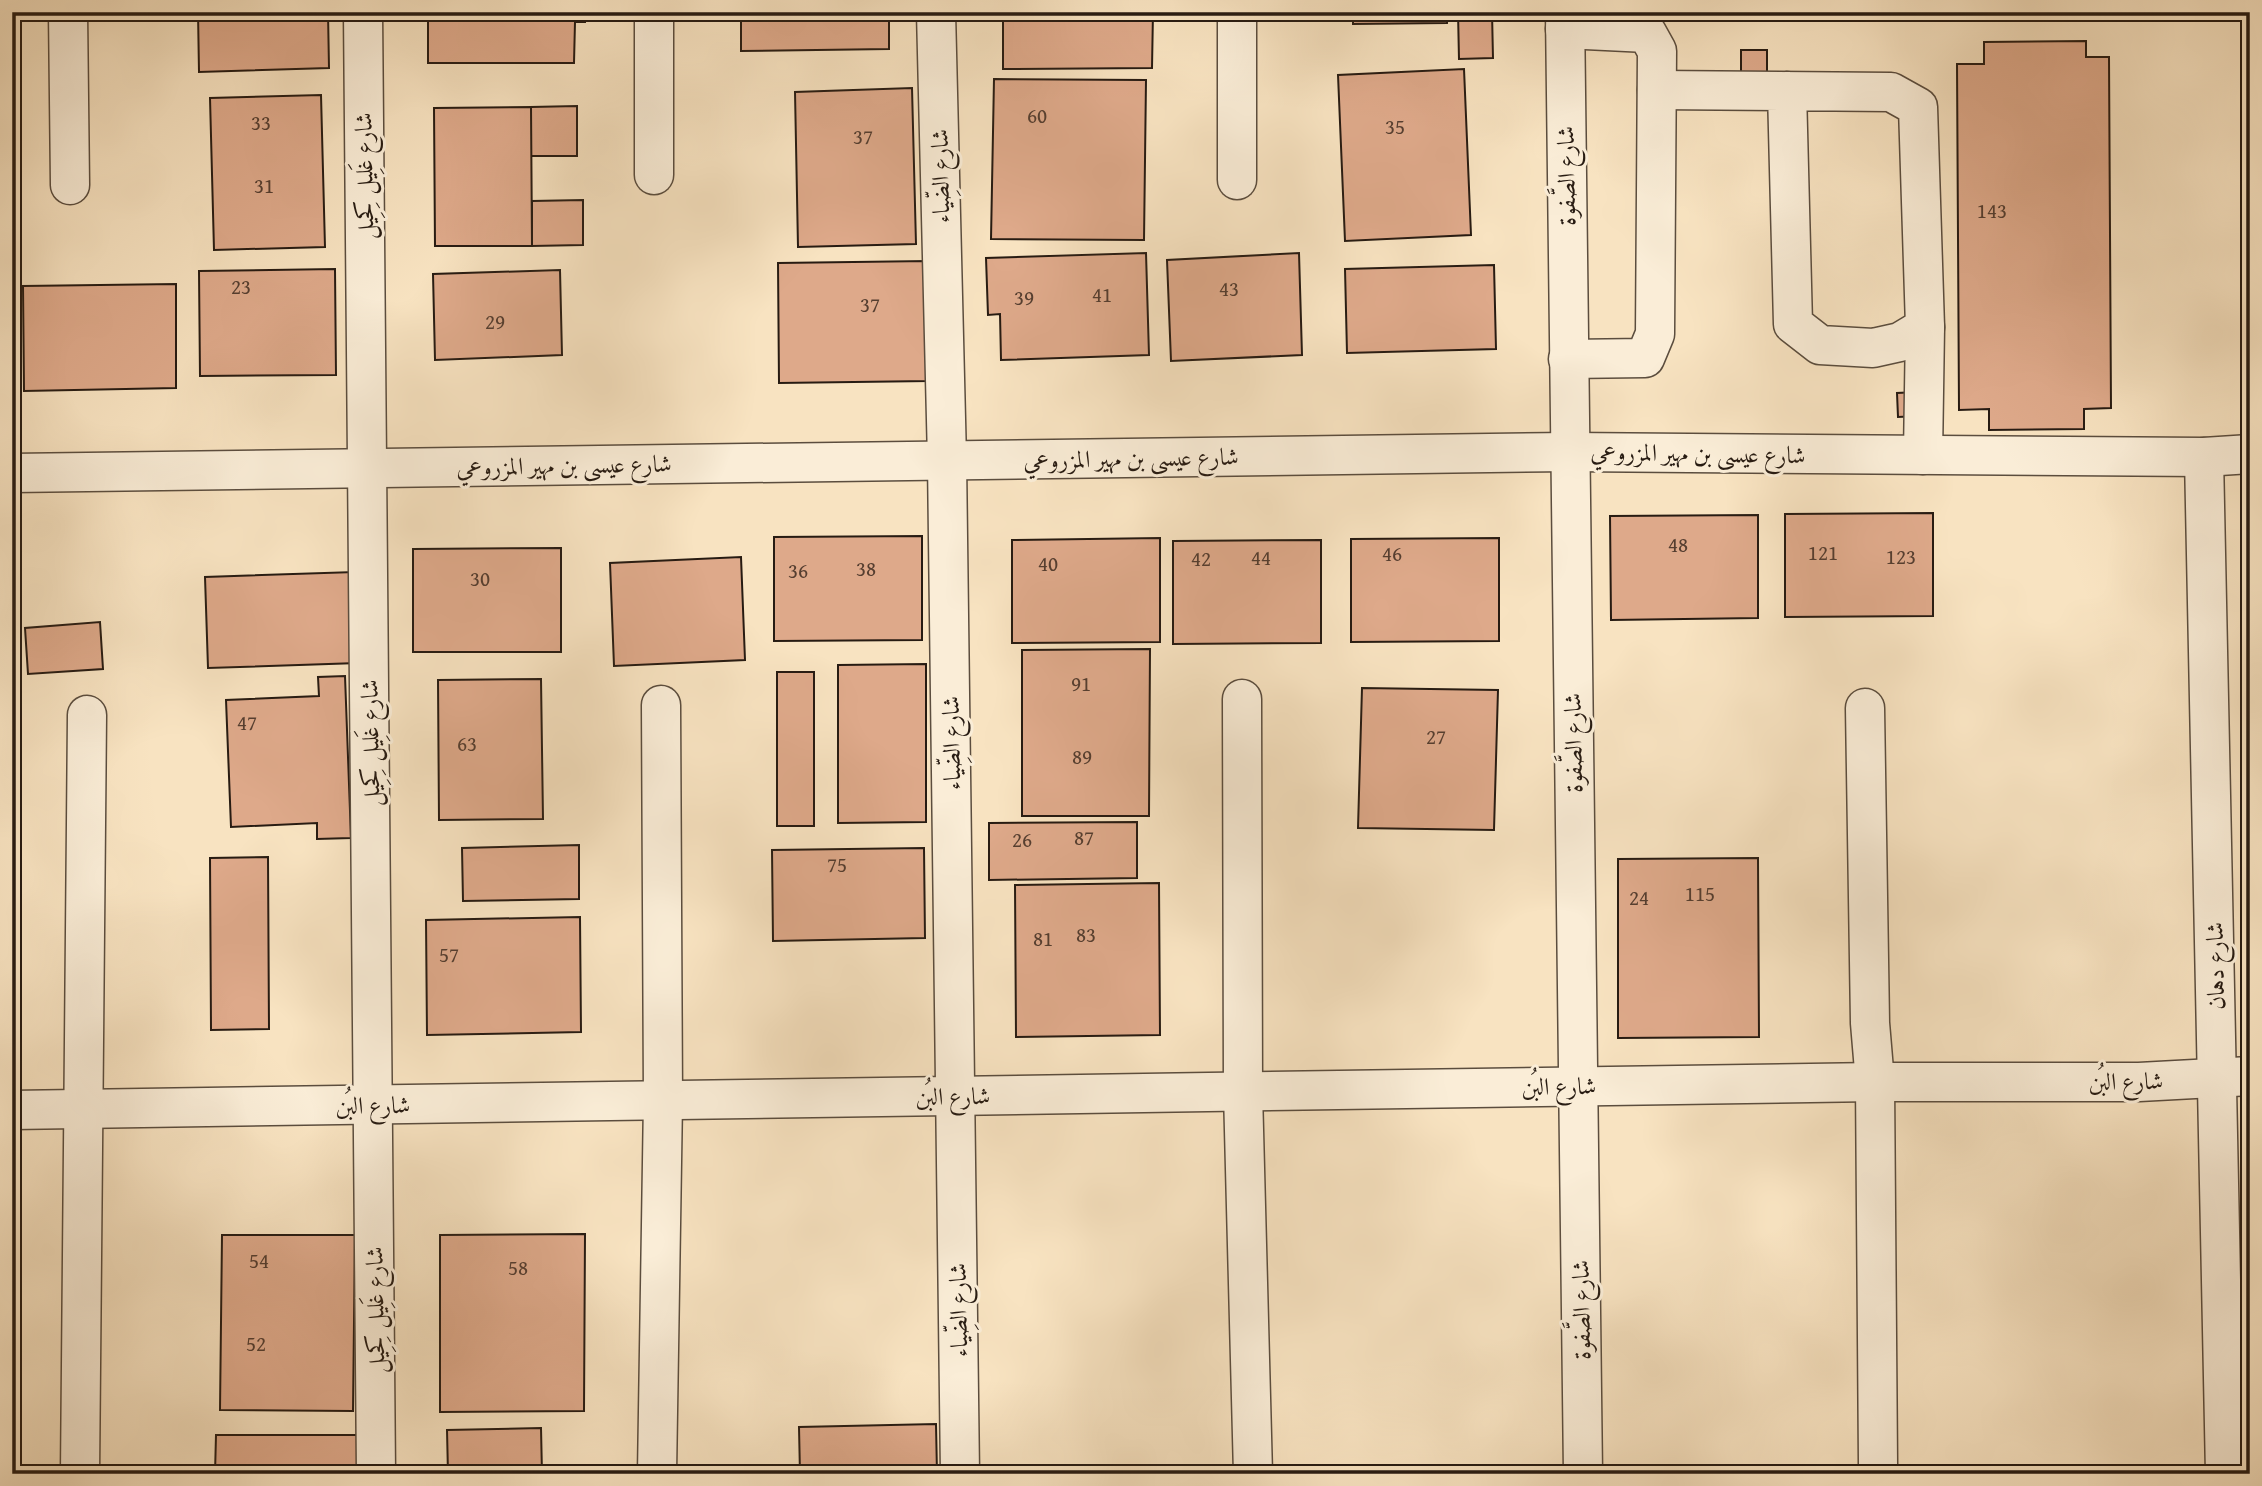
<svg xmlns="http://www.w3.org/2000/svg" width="2262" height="1486" viewBox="0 0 2262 1486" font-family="'Gentium Book Plus',Amiri,serif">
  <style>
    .building { fill: #dea98a; stroke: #271b12; stroke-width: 2 }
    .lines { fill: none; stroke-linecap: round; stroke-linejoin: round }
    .minor-casing { stroke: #5b4d3e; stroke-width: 41 }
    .minor { stroke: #faedd7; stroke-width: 38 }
    .labels { text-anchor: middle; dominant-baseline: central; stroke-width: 6; stroke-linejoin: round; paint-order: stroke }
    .number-label { font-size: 21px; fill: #553e30 }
    .street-label { font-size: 24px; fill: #271b12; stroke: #faedd7 }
  </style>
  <rect width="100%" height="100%" fill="#f8e3c1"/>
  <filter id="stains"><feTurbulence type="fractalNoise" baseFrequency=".00286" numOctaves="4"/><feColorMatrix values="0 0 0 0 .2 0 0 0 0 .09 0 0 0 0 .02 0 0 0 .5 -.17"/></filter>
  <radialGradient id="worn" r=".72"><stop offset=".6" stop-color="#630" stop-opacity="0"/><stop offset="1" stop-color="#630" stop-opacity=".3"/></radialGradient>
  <!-- building -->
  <g class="building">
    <path d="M198 12H328L329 68 199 72Z"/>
    <path d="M428 12H585V22H575L574 63H428Z"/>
    <path d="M741 12H889V49L741 51Z"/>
    <path d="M1003 12H1153L1152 68 1003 69Z"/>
    <path d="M1353 12H1448L1447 23 1353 24Z"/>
    <path d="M1458 12H1492L1493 58 1459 59Z"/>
    <path d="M1678 12H1777V13L1678 14Z"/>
    <path d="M2086 41V57H2109L2111 408 2084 409V429L1989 430V409L1959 410 1957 64H1984V42Z"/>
    <rect x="1741" y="50" width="26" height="26"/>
    <path d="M1464 69 1471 235 1345 241 1338 75Z"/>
    <path d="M994 79 1146 80 1144 240 991 239Z"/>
    <path d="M912 88 916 244 798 247 795 92Z"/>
    <path d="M321 95 325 247 214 250 210 98Z"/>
    <path d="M577 106V156H531V107Z"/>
    <path d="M531 107 532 246H435L434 108Z"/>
    <path d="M583 200V245L532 246V201Z"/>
    <path d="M1146 253 1149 355 1001 360 1000 314 988 315 986 258Z"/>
    <path d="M1299 253 1302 355 1171 361 1167 260Z"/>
    <path d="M928 261 929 381 779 383 778 263Z"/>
    <path d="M1494 265 1496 349 1347 353 1345 269Z"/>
    <path d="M335 269 336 375 200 376 199 271Z"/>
    <path d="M560 270 562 355 435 360 433 274Z"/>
    <path d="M176 284V388L24 391 23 286Z"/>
    <path d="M1917 392 1919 416 1898 417 1897 393Z"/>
    <path d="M1933 513V616L1785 617V514Z"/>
    <path d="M1758 515V618L1611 620 1610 516Z"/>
    <path d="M922 536V640L774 641V537Z"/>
    <path d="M1160 538V642L1012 643V540Z"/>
    <path d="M1499 538V641L1351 642V539Z"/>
    <path d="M1321 540V643L1173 644V541Z"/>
    <path d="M561 548V652H413V549Z"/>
    <path d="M741 557 745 660 614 666 610 563Z"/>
    <path d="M355 572 358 663 208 668 205 577Z"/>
    <path d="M100 622 103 669 28 674 25 628Z"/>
    <path d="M1150 649 1149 816H1022V650Z"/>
    <path d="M926 664V822L838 823V665Z"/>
    <rect x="777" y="672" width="37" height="154"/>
    <path d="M345 676 351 838 317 839V823L231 827 226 700 319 696 318 677Z"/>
    <path d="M541 679 543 819 439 820 438 680Z"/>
    <path d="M1362 688 1498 690 1494 830 1358 828Z"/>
    <path d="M1137 822V878L989 880V823Z"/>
    <path d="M579 845V899L463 901 462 848Z"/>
    <path d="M924 848 925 938 773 941 772 850Z"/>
    <path d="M268 857 269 1029 211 1030 210 858Z"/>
    <path d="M1758 858 1759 1037 1618 1038V859Z"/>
    <path d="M1159 883 1160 1035 1016 1037 1015 885Z"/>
    <path d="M580 917 581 1032 427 1035 426 920Z"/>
    <path d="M585 1234 584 1411 440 1412V1235Z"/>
    <path d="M222 1235H355L353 1411 220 1410Z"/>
    <path d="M12 1365 14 1416H12Z"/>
    <path d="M936 1424 937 1474H800L799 1427Z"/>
    <path d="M541 1428 542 1474H448L447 1430Z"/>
    <path d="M216 1435H359V1474H215Z"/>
  </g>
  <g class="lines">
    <!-- minor casing -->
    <g class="minor-casing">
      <g id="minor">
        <path d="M68 12 70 185"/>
        <path d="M363 12 376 1474"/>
        <path d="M654 12V175"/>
        <path d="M936 12 947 460 960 1474"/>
        <path d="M1237 12V180"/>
        <path d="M1565 12 1583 1474"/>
        <path d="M1565 29 1647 33 1657 51 1655 334 1645 358 1568 359"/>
        <path d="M1657 90 1891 92 1918 107 1925 327 1900 342 1873 348 1820 345 1793 324 1787 91"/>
        <path d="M1923 455 1925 327"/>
        <path d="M2204 457 2225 1474"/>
        <path d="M12 473 1569 452 2204 457 2250 454"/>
        <path d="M1242 699 1243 1092 1253 1474"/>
        <path d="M1865 708 1870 1023 1875 1082 1878 1464"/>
        <path d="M12 1110 1875 1082H2139L2250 1076"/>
        <path d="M80 1474 87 715"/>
        <path d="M657 1474 663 1100 661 705"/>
      </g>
    </g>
    <!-- minor -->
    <use href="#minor" class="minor"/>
  </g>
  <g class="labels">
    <!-- number labels -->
    <g class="number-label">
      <text x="1037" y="115">60</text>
      <text x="261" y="122">33</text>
      <text x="1395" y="126">35</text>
      <text x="863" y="136">37</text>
      <text x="264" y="185">31</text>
      <text x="1992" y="210">143</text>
      <text x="241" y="286">23</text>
      <text x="1229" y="288">43</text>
      <text x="1102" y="294">41</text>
      <text x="1024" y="297">39</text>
      <text x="870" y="304">37</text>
      <text x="495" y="321">29</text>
      <text x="1678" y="544">48</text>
      <text x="1823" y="552">121</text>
      <text x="1392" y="553">46</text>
      <text x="1901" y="556">123</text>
      <text x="1261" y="557">44</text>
      <text x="1201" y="558">42</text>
      <text x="1048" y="563">40</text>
      <text x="866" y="568">38</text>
      <text x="798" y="570">36</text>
      <text x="480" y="578">30</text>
      <text x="1081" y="683">91</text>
      <text x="247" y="722">47</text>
      <text x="1436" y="736">27</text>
      <text x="467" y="743">63</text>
      <text x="1082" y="756">89</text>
      <text x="1084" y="837">87</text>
      <text x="1022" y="839">26</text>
      <text x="837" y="864">75</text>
      <text x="1700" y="893">115</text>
      <text x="1639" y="897">24</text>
      <text x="1086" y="934">83</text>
      <text x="1043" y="938">81</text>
      <text x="449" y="954">57</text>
      <text x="259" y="1260">54</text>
      <text x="518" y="1267">58</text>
      <text x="256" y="1343">52</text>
    </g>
    <!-- street labels -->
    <g class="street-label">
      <text transform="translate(364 176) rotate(-91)">شارع غَلِيل كِحِيل</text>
      <text transform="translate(940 176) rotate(-91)">شارع الضِّياء</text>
      <text transform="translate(1566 176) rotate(-91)">شارع الصَّفوة</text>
      <text transform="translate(1698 453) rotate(1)">شارع عيسى بن مهير المزروعي</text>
      <text transform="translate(1131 458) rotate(-1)">شارع عيسى بن مهير المزروعي</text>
      <text transform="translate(564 465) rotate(-1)">شارع عيسى بن مهير المزروعي</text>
      <text transform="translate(370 743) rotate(-91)">شارع غَلِيل كِحِيل</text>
      <text transform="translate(951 743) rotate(-91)">شارع الضِّياء</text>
      <text transform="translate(1573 743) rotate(-91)">شارع الصَّفوة</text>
      <text transform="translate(2215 966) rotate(-91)">شارع دهان</text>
      <text transform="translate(2126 1081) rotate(-1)">شارع البُن</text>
      <text transform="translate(1559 1086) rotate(-1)">شارع البُن</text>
      <text transform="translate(953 1096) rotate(-1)">شارع البُن</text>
      <text transform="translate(373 1105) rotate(-1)">شارع البُن</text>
      <text transform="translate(375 1310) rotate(-91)">شارع غَلِيل كِحِيل</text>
      <text transform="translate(958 1310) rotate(-91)">شارع الضِّياء</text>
      <text transform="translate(1581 1310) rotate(-91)">شارع الصَّفوة</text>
    </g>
  </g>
  <!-- margin -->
  <rect width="2262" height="1486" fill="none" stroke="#f8e3c1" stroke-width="42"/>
  <rect x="14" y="14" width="2234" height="1458" fill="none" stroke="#271b12" stroke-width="3.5"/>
  <rect x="21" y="21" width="2220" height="1444" fill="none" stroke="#271b12" stroke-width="2"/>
  <rect width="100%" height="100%" filter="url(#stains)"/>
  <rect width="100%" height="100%" fill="url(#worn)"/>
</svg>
